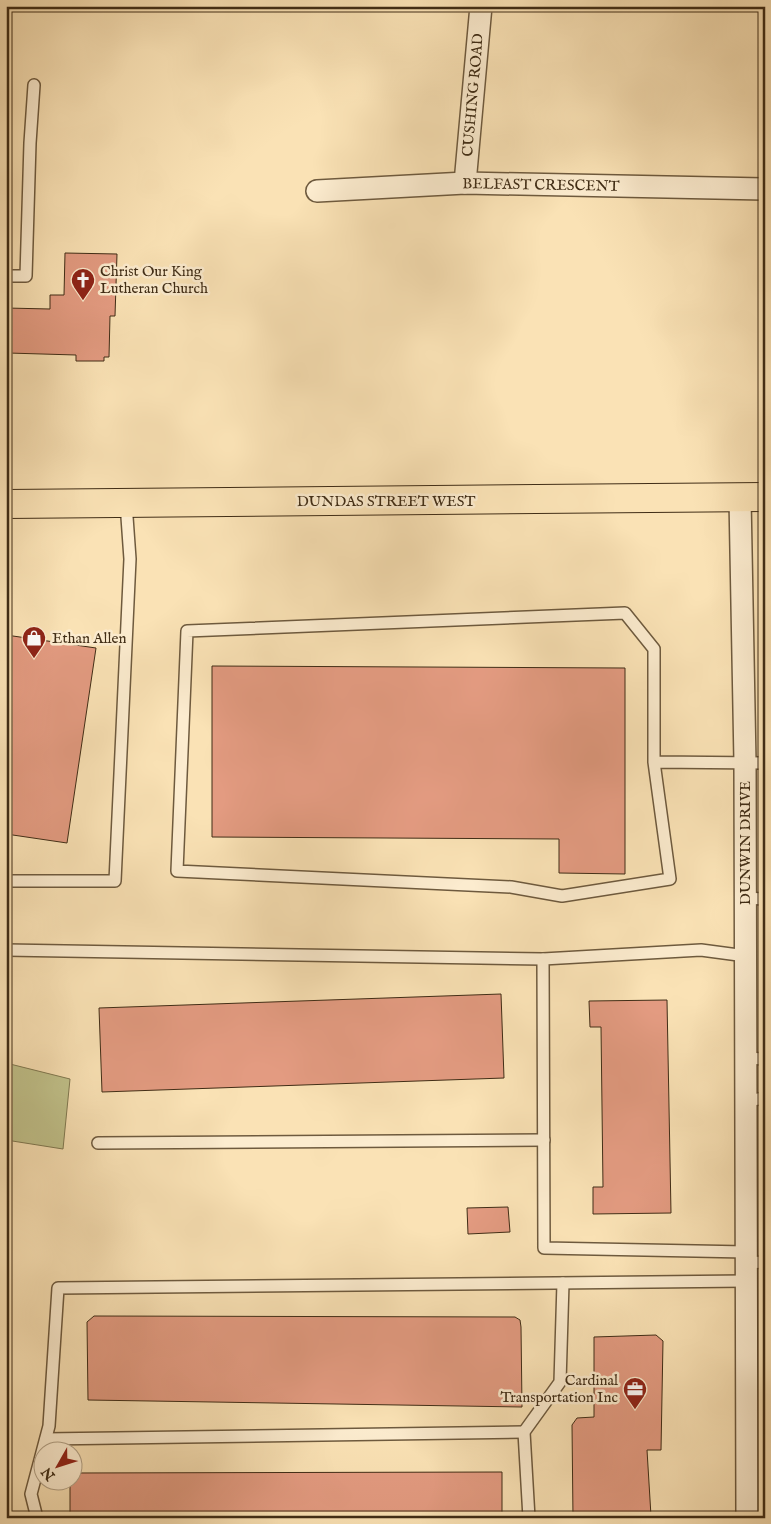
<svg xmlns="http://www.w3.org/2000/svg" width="771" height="1524" viewBox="0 0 771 1524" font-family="'IM FELL English',serif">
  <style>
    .green { fill: #c1c28b; stroke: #807850 }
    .building { fill: #e39b81; stroke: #402d16 }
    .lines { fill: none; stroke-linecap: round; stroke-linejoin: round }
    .lane-casing { stroke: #6e5a3e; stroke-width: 14 }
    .street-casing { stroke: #6e5a3e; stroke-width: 24 }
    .primary-casing { stroke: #402d16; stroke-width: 30 }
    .lane { stroke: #fceccf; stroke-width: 11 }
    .street { stroke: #fceccf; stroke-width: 21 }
    .primary { stroke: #fae2b5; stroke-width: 28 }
    .labels { text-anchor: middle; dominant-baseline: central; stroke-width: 5; stroke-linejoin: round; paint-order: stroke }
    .street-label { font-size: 15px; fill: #402d16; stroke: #fceccf }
    .poi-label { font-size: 15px; fill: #402d16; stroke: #fceccf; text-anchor: start }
  </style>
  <rect width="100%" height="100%" fill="#fae2b5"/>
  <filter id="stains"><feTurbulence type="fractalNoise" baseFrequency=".004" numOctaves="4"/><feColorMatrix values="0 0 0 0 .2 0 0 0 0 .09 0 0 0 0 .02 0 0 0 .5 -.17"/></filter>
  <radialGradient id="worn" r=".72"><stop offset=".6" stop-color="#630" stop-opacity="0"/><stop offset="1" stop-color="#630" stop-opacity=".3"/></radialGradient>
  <!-- green -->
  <path class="green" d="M6 1063 70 1079 63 1149 6 1140Z"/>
  <!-- building -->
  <g class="building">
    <path d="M65 253 117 254 115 316H110L109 357H104V361H76V355L8 353 6 360V308L50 309V295H64Z"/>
    <path d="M6 635 96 648 67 843 6 834Z"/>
    <path d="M212 666 625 668V874L559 873V839L212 837Z"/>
    <path d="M501 994 504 1078 102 1092 99 1008Z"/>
    <path d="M667 1000 671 1213 593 1214V1187H603L601 1027H590L589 1001Z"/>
    <path d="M6 1166 11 1167 6 1211Z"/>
    <path d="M508 1207 510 1232 468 1234 467 1208Z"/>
    <path d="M94 1316 515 1317 520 1320 521 1327 522 1407 88 1400 87 1322Z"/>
    <path d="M656 1335 663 1341 661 1450H647L651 1516 649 1518H573L572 1425 577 1418 594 1417V1337Z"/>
    <path d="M502 1472V1518H70V1482H72V1473Z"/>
  </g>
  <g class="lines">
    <!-- lane casing -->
    <g class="lane-casing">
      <g id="lane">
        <path d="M6 276H26L30 143 34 85"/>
        <path d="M654 762 670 879 562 896 511 887 177 871 187 631 625 613 654 649V762L765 763"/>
        <path d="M6 881H115L130 559 126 503"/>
        <path d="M745 898 765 899"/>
        <path d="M6 950 543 959 701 950 746 956"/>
        <path d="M543 959 544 1248 746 1252"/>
        <path d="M746 1058 765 1059"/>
        <path d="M746 1101 765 1098"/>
        <path d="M98 1143 544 1140"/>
        <path d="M746 1263 765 1262"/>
        <path d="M46 1439 524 1432"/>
        <path d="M37 1518 31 1494 49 1426 58 1288 746 1281"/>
        <path d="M529 1518 524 1432 560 1382 563 1283"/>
      </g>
    </g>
    <!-- street casing -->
    <g class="street-casing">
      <g id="street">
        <path d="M465 183 481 6"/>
        <path d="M317 191 465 183 765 189"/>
        <path d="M740 498 745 762 747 1518"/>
      </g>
    </g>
    <!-- primary casing -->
    <g class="primary-casing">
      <path id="primary" d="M6 504 765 497"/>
    </g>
    <!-- lane -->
    <use href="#lane" class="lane"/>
    <!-- street -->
    <use href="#street" class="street"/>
    <!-- primary -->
    <use href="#primary" class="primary"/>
  </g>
  <!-- icons -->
  <defs>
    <g id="church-pin" transform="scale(1.25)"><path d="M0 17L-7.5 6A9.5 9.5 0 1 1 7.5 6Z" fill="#8f2418" stroke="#fceccf"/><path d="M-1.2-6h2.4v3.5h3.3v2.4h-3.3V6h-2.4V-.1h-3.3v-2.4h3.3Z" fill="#fff"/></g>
    <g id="shop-pin" transform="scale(1.25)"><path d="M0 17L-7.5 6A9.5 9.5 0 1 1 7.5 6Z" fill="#8f2418" stroke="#fceccf"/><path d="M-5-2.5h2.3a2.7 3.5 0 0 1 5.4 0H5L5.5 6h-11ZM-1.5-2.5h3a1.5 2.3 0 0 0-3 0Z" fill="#fff"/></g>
    <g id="office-pin" transform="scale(1.25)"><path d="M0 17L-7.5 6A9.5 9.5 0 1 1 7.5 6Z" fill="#8f2418" stroke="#fceccf"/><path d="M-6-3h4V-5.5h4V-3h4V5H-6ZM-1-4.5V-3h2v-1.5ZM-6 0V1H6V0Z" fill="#fff"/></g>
  </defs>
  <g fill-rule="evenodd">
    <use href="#church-pin" x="83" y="280"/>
    <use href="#shop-pin" x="34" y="638"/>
    <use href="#office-pin" x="635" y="1389"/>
  </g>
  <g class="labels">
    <!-- street labels -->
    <g class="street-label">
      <text transform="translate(473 95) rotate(-85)">CUSHING ROAD</text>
      <text transform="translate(541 185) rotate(1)">BELFAST CRESCENT</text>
      <text x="386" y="501">DUNDAS STREET WEST</text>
      <text transform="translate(745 843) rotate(-90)">DUNWIN DRIVE</text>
    </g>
    <!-- poi labels -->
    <g class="poi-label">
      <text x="100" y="271">Christ Our King<tspan x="100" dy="17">Lutheran Church</tspan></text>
      <text x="52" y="638">Ethan Allen</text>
      <text x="618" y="1380" text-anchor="end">Cardinal<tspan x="618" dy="17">Transportation Inc</tspan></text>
    </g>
  </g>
  <!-- margin -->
  <rect width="771" height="1524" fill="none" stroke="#fae2b5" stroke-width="25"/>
  <rect x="8" y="8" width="756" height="1509" fill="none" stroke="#402d16" stroke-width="2.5"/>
  <rect x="12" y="12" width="746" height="1499" fill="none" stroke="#402d16"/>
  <!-- north arrow -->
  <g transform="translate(58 1466) rotate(231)"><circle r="24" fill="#fceccf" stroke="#b1a085"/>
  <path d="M0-4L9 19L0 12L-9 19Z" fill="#8f2418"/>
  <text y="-8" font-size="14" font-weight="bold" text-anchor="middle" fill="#402d16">N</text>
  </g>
  <rect width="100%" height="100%" filter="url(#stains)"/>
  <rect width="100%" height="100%" fill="url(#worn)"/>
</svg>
